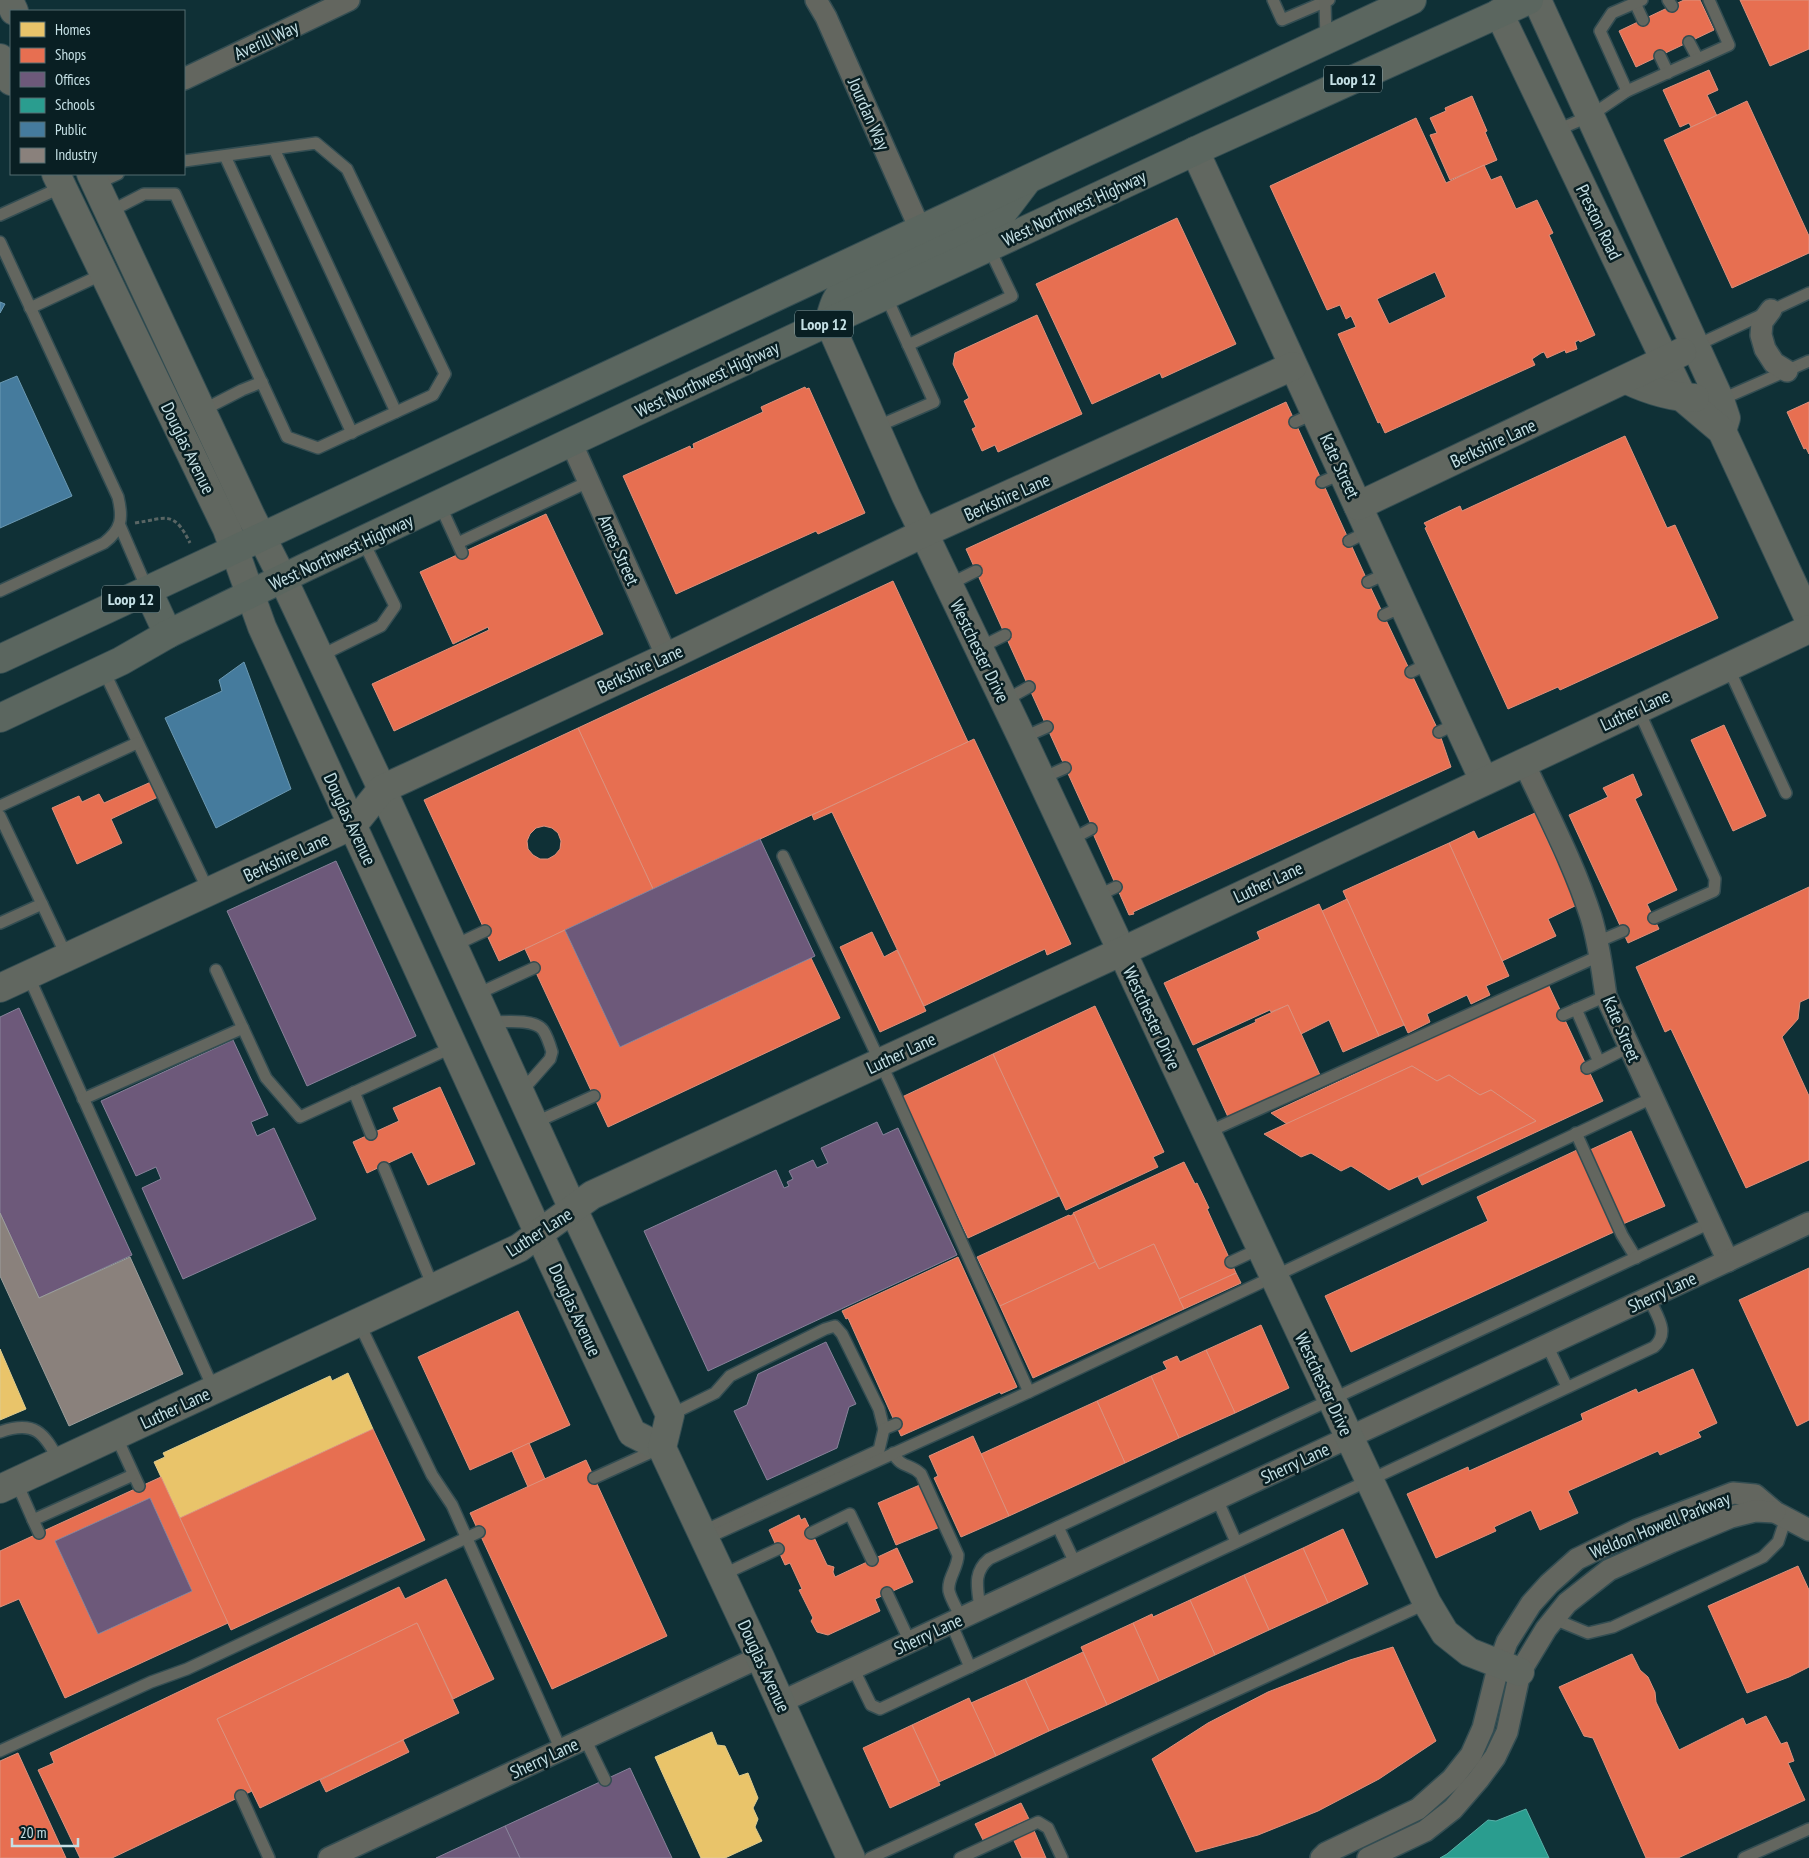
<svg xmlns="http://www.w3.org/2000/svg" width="1809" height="1858" viewBox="0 0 1809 1858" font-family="'PT Sans Narrow',sans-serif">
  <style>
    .homes { fill: #e9c46a; stroke: #decc8f }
    .shops { fill: #e76f51; stroke: #dd917d; fill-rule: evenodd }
    .offices { fill: #6d597a; stroke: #87829a }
    .schools { fill: #2a9d8f; stroke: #58b1a9 }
    .public { fill: #457b9d; stroke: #6b99b3 }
    .industry { fill: #8a817c; stroke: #9c9e9c }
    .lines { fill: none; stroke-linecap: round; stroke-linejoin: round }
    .lane-casing { stroke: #334d52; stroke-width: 14 }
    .street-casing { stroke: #334d52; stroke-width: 24 }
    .secondary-casing { stroke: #334d52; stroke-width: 30 }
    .primary-casing { stroke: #334d52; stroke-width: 30 }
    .path { stroke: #596564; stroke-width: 3; stroke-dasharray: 4 2.5; stroke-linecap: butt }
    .lane { stroke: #63665f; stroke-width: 11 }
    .street { stroke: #63665f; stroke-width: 21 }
    .secondary { stroke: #616760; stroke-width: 28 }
    .primary { stroke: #5b665f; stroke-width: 28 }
    .labels { text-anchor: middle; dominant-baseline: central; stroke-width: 5; stroke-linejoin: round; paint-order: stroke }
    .shield { fill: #091f23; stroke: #8da6ab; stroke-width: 1 }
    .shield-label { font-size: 16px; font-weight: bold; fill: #c5e0e5 }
    .street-label { font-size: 18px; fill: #c5e0e5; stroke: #091f23 }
  </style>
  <rect width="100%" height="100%" fill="#0f3036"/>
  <!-- homes -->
  <g class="homes">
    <path d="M0 1349 26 1409 0 1420Z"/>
    <path d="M348 1373 373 1429 180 1518 154 1462 165 1457 163 1453 330 1376 332 1381Z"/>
    <path d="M712 1732 717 1745 725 1746 739 1776 748 1773 758 1798 753 1808 758 1819 755 1827 762 1841 725 1858H701L655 1757Z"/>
  </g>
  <!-- shops -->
  <g class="shops">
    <path d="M1684 0H1700L1714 30 1636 67 1619 31Z"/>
    <path d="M1740 0H1809V49L1770 66Z"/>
    <path d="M1709 70 1718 90 1707 95 1717 116 1691 127 1689 123 1680 127 1663 90Z"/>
    <path d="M1472 96 1487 131 1485 132 1497 160 1450 180 1430 135 1437 133 1430 118 1446 111 1445 108Z"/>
    <path d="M1747 101 1809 236V253L1732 288 1664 140Z"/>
    <path d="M1416 118 1446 183 1484 165 1491 180 1501 176 1516 209 1537 200 1553 233 1549 235 1595 335 1580 342 1579 340 1575 342 1577 349 1566 353 1565 350 1547 358 1544 352 1541 353 1532 359 1535 365 1385 433 1380 422 1378 423 1338 334 1356 327 1351 316 1346 319 1340 305 1327 310 1270 186ZM1435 272 1446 297 1389 324 1377 299Z"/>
    <path d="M1177 218 1236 344 1162 378 1160 373 1092 404 1036 284Z"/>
    <path d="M1037 315 1082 414 998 452 995 445 982 451 972 429 976 427 964 401 969 398 953 364 955 353Z"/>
    <path d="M805 387 806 389 809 388 865 513 818 534 816 531 676 594 623 476 690 446 691 449 694 448 693 444 763 412 761 407Z"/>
    <path d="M1286 402 1368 582 1439 732 1451 767 1133 912 1134 914 1129 915 1091 829 1090 822 966 549Z"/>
    <path d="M1809 402V454L1806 448 1804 449 1787 412Z"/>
    <path d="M1625 436 1667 528 1675 525 1718 618 1560 690 1558 687 1508 709 1425 528 1427 527 1424 523 1460 506 1462 511Z"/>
    <path d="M546 514 603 634 394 731 372 684 489 630 488 627 453 644 420 572Z"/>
    <path d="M893 581 968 742 653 889 578 728Z"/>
    <path d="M1724 725 1766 816 1733 831 1691 740Z"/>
    <path d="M578 728 653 889 499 961 424 800ZM544 826 552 828 558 833 561 841 560 849 555 855 548 859H540L533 855 528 849 527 841 530 834 536 828Z"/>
    <path d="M974 739 1071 944 1047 955 1045 949 924 1006 832 812 814 820 812 815Z"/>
    <path d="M1633 774 1642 795 1635 799 1677 890 1647 904 1659 929 1628 943 1569 815 1608 797 1603 788Z"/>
    <path d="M151 782 158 797 111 819 122 843 77 864 52 808 79 796 82 802 99 794 104 803Z"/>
    <path d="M1535 813 1577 905 1548 919 1556 936 1502 961 1449 843 1474 831 1478 839Z"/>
    <path d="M1449 843 1509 976 1486 986 1490 995 1471 1004 1467 995 1427 1014 1430 1022 1408 1033 1343 891Z"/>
    <path d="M1809 887V998L1800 1002 1798 1019 1782 1037 1809 1096V1160L1746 1188 1671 1029 1665 1032 1636 967Z"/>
    <path d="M1347 899 1404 1025 1379 1036 1322 911Z"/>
    <path d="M1319 904 1379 1036 1343 1052 1329 1020 1301 1034 1288 1005 1271 1012 1270 1010 1193 1045 1164 983 1260 939 1257 932Z"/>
    <path d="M565 930 620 1047 811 958 840 1018 608 1127 525 949Z"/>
    <path d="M872 932 884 957 897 950 926 1011 880 1032 840 947Z"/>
    <path d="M1548 984 1603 1101 1422 1185 1418 1177 1536 1121 1491 1090 1480 1095 1449 1075 1437 1081 1412 1066 1287 1124 1271 1113Z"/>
    <path d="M1288 1005 1320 1075 1228 1117 1197 1049 1256 1022 1255 1020Z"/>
    <path d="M1095 1006 1164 1152 1153 1157 1158 1167 1066 1210 993 1054Z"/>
    <path d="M993 1054 1059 1196 968 1238 902 1097Z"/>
    <path d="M1412 1066 1437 1081 1449 1075 1480 1095 1491 1090 1536 1121 1389 1190 1351 1166 1341 1171 1311 1153 1301 1157 1264 1134Z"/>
    <path d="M440 1087 475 1164 428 1185 412 1152 367 1173 353 1142 399 1121 393 1108Z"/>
    <path d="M1631 1131 1665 1206 1623 1224 1590 1150Z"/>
    <path d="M1577 1150 1614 1232 1351 1352 1325 1296 1488 1221 1477 1197Z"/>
    <path d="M1184 1162 1195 1184 1197 1183 1209 1208 1207 1209 1236 1273 1179 1299 1154 1244 1099 1269 1073 1213Z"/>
    <path d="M1074 1214 1095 1262 1000 1306 977 1257 1069 1215 1070 1216Z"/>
    <path d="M1154 1244 1184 1309 1033 1378 1000 1306 1095 1262 1099 1269Z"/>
    <path d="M958 1257 1017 1387 1001 1394 1000 1392 901 1436 848 1318 846 1319 842 1311Z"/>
    <path d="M1809 1268V1420L1797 1426 1739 1300Z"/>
    <path d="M1236 1273 1241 1283 1184 1309 1179 1299Z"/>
    <path d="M518 1311 570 1425 470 1470 418 1357Z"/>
    <path d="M1261 1325 1289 1388 1235 1413 1206 1350Z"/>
    <path d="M1206 1350 1235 1413 1179 1438 1151 1376 1167 1369 1163 1362 1177 1356 1180 1362Z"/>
    <path d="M1693 1369 1717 1423 1698 1432 1701 1437 1660 1455 1658 1451 1568 1491 1578 1513 1540 1530 1531 1510 1494 1527 1496 1531 1436 1558 1407 1494 1468 1467 1469 1471 1583 1420 1581 1414 1636 1389 1638 1393Z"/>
    <path d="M1151 1376 1179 1438 1125 1463 1097 1401Z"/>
    <path d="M1097 1401 1125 1463 1009 1516 981 1454Z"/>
    <path d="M373 1429 425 1540 231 1630 180 1518Z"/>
    <path d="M973 1436 1009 1516 961 1537 934 1478 938 1476 929 1456Z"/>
    <path d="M529 1443 545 1479 528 1487 512 1451Z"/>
    <path d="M586 1460 667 1636 552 1689 470 1513Z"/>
    <path d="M161 1477 228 1623 65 1698 19 1599 0 1607V1551ZM150 1498 192 1591 98 1634 55 1541Z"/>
    <path d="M922 1484 940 1527 896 1545 878 1503Z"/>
    <path d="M799 1515 801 1520 805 1518 827 1565 834 1567 833 1572 835 1577 897 1548 913 1582 875 1599 880 1611 828 1635 817 1632 811 1621 813 1618 799 1590 802 1589 790 1563 785 1565 769 1530Z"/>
    <path d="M1343 1529 1368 1584 1328 1603 1303 1548Z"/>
    <path d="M1303 1548 1328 1603 1269 1630 1244 1575Z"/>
    <path d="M1798 1566 1809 1590V1667L1789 1677 1747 1693 1708 1606Z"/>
    <path d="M1244 1575 1269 1630 1215 1655 1190 1600Z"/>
    <path d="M446 1579 494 1679 453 1699 417 1623 217 1719 252 1791 112 1858H80L38 1770 54 1763 50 1753 399 1587 405 1599Z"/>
    <path d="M1190 1600 1215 1655 1159 1681 1133 1623 1152 1614 1153 1617Z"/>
    <path d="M417 1623 459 1713 260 1808 217 1719Z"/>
    <path d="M1133 1623 1159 1681 1107 1705 1081 1647Z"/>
    <path d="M1393 1647 1436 1741 1379 1779 1318 1811 1258 1835 1196 1852 1152 1759 1208 1723 1268 1692 1350 1660Z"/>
    <path d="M1083 1652 1107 1705 1049 1731 1025 1679Z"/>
    <path d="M1632 1654 1640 1670 1648 1677 1655 1692 1656 1702 1679 1750 1743 1718 1746 1725 1766 1716 1781 1744 1787 1742 1794 1761 1788 1763 1805 1800 1678 1858H1646L1593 1738 1584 1736 1559 1687Z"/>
    <path d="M1025 1679 1049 1731 996 1756 971 1703Z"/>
    <path d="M969 1698 996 1756 939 1782 912 1725Z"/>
    <path d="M912 1725 940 1785 890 1808 863 1748Z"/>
    <path d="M403 1740 409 1752 326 1792 320 1780Z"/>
    <path d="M18 1753 66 1858H0V1761Z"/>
    <path d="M1021 1803 1029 1819 983 1840 975 1824Z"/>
    <path d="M1029 1819 1046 1858H1022L1008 1828Z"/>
  </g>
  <!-- offices -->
  <g class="offices">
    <path d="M760 839 815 956 620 1047 565 930Z"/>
    <path d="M336 861 416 1036 307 1086 227 911Z"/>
    <path d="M19 1008 132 1255 39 1298 0 1213V1017Z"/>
    <path d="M233 1040 268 1115 251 1122 257 1136 274 1128 316 1219 183 1279 142 1188 161 1179 156 1167 136 1176 101 1101Z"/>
    <path d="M877 1122 883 1135 898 1128 957 1255 708 1371 644 1231 776 1170 784 1188 789 1186 787 1182 793 1179 789 1171 813 1160 817 1168 828 1163 821 1148Z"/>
    <path d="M826 1342 856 1404 849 1407 837 1448 767 1480 734 1411 747 1405 758 1374Z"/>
    <path d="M150 1498 192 1591 98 1634 55 1541Z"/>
    <path d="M630 1768 672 1858H520L505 1826Z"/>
    <path d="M505 1826 520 1858H436Z"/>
  </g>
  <!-- schools -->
  <path class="schools" d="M1526 1809 1549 1858H1440L1447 1854 1488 1820 1496 1821Z"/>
  <!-- public -->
  <g class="public">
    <path d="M0 302 5 304 0 313Z"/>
    <path d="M17 376 72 496 0 528V383Z"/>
    <path d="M244 662 291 789 216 828 165 718 222 691 219 680Z"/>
  </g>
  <!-- industry -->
  <path class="industry" d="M0 1213 39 1298 130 1257 183 1374 69 1426 0 1276Z"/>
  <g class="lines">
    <!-- lane casing -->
    <g class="lane-casing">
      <g id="lane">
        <path d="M1273 0 1282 20 1329 0"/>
        <path d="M1668 0 1672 6"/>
        <path d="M1325 2 1326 40"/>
        <path d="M1635 3 1643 20"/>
        <path d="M1689 42 1698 59"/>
        <path d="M1660 56 1668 73"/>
        <path d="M1627 91 1600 31 1612 13 1642 0"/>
        <path d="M1555 131 1590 116 1627 91 1729 45 1709 0"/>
        <path d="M274 149 396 412"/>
        <path d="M225 156 352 433"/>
        <path d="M96 184 118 174"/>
        <path d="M109 212 144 194H175L287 437 318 448 433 395 445 374 347 169 316 143 184 161"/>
        <path d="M0 215 62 187"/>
        <path d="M0 242 118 497C123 518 122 529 104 543L0 591"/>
        <path d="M30 308 103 274"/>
        <path d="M908 345 1012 296 989 248"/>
        <path d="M1695 346 1809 293"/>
        <path d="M1720 400 1809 361"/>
        <path d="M201 411 242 390 262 382"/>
        <path d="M1295 422 1315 413"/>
        <path d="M876 427 934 402 886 296"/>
        <path d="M1322 482 1343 473"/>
        <path d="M440 505 462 553"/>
        <path d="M120 526 148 591"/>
        <path d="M1349 541 1369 531"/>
        <path d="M458 543 588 482"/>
        <path d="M1368 582 1388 573"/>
        <path d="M948 585 976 571"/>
        <path d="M1384 615 1404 606"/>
        <path d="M979 648 1005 635"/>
        <path d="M320 656 381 626 395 606 363 541"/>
        <path d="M1728 667 1786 793"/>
        <path d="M103 669 209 892"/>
        <path d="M1411 672 1430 663"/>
        <path d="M1004 701 1029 687"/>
        <path d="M1638 709 1715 879 1714 891 1654 918"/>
        <path d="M1439 732 1458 723"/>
        <path d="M1022 738 1047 727"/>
        <path d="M1040 779 1065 768"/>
        <path d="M0 806 137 743"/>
        <path d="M0 816 42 904 0 923"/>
        <path d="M1070 840 1091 829"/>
        <path d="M1095 897 1116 887"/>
        <path d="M42 904 67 957"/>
        <path d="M1597 942 1623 931"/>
        <path d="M453 946 485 931"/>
        <path d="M216 970 266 1078 300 1117 453 1047"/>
        <path d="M28 975 214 1390"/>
        <path d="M475 995 534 968"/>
        <path d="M1576 1009 1599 1062"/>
        <path d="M1563 1015 1606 996"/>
        <path d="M489 1022C503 1022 534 1018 543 1030 547 1036 550 1045 552 1052L550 1059 521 1092"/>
        <path d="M1587 1068 1629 1047"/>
        <path d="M354 1092 371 1134"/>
        <path d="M83 1099 243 1028"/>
        <path d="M534 1123 594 1096"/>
        <path d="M1206 1133 1601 955"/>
        <path d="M1576 1133 1622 1235 1636 1258"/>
        <path d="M384 1168 434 1289"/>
        <path d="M1231 1262 1261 1248"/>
        <path d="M359 1323 432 1475 452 1505 561 1750"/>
        <path d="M1547 1345 1567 1387"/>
        <path d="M1029 1392 1652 1098"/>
        <path d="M670 1415 715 1393 730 1376 825 1329 835 1326 842 1334 879 1409 884 1429 879 1450 708 1529"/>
        <path d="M884 1429 896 1424"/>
        <path d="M0 1432C34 1420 44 1432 59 1461"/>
        <path d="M116 1436 139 1486"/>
        <path d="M893 1453C902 1469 910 1463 921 1474L958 1555C958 1568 947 1579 949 1591 951 1600 958 1610 961 1618"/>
        <path d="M594 1478 658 1449"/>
        <path d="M16 1481 33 1520 133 1475"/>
        <path d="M1217 1499 1236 1542"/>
        <path d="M33 1520 39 1533"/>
        <path d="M1058 1527 1076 1565"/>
        <path d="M811 1533 850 1514 872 1560"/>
        <path d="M705 1539 1029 1392 891 1085 783 856"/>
        <path d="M722 1575 778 1549"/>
        <path d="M887 1593 910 1642"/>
        <path d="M980 1609C978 1589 972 1573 989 1559L1710 1223"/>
        <path d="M1554 1619 1588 1633 1613 1627 1763 1557 1778 1542 1786 1518"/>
        <path d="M951 1623 970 1667"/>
        <path d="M853 1668 871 1705 880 1709 1654 1347C1671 1332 1656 1315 1649 1298"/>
        <path d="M585 1739 605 1780"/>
        <path d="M0 1751 151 1682 187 1669 479 1532"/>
        <path d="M241 1796 269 1858"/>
        <path d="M870 1858 1427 1603"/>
        <path d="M960 1858 1038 1822 1048 1828 1062 1858"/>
        <path d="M1744 1858 1809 1829"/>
      </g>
    </g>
    <!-- street casing -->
    <g class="street-casing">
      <g id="street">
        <path d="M816 0 826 17 920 229"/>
        <path d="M184 79 349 0"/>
        <path d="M1771 310 1762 322 1761 335 1765 349 1774 363 1787 371"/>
        <path d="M571 442 667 657"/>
        <path d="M1524 763C1547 813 1574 864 1591 917 1599 943 1602 969 1606 996L1728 1261"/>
        <path d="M781 1702 1809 1223"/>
        <path d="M329 1858 760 1657"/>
        <path d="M1321 1858 1326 1853 1418 1809 1452 1779 1471 1755 1483 1728 1499 1664 1507 1642 1531 1604 1549 1584 1577 1559 1637 1530 1733 1493 1755 1495 1775 1512 1809 1530"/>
        <path d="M1368 1858 1425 1831 1453 1809 1478 1780 1495 1757 1507 1732 1520 1672 1546 1629 1567 1603 1609 1570 1671 1542 1731 1517 1755 1511 1775 1512"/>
      </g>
    </g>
    <!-- secondary casing -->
    <g class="secondary-casing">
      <g id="secondary">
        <path d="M9 0 14 11"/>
        <path d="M1537 0 1720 400 1726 418 1722 431"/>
        <path d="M1499 13 1683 398 1722 431 1809 619"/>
        <path d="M0 58 11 81"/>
        <path d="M1195 151 1484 781"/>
        <path d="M56 174 227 529 262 627 539 1234 632 1433 662 1448"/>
        <path d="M91 174 251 516 283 579 382 789 573 1209 670 1415 662 1448 760 1657 851 1858"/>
        <path d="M829 322 906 496 1022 738 1427 1603 1445 1633 1469 1652 1520 1672"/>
        <path d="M1627 380C1648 390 1671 397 1695 398"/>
        <path d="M1358 506 1682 352"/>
        <path d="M0 988 353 825 382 789 406 778 667 657 924 533 1293 366"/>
        <path d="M0 1489 519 1248 592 1195 1140 943 1809 629"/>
      </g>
    </g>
    <!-- primary casing -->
    <g class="primary-casing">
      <g id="primary">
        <path d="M829 322C833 308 835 297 846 288L1001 215 1026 182"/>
        <path d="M148 591 168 634"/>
        <path d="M0 659 1412 0"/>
        <path d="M0 718 121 661 168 634 304 568 571 442 1208 145 1529 0"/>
      </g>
    </g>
    <!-- path -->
    <path class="path" d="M135 523C167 518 174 510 190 543"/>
    <!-- lane -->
    <use href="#lane" class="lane"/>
    <!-- street -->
    <use href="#street" class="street"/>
    <!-- secondary -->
    <use href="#secondary" class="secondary"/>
    <!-- primary -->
    <use href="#primary" class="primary"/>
  </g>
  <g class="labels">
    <!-- shield labels -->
    <g class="shield">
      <rect x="1324" y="65.5" width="58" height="27" rx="4"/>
      <rect x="795" y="310.5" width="58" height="27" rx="4"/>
      <rect x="102" y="585.5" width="58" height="27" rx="4"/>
    </g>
    <g class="shield-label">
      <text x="1353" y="79">Loop 12</text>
      <text x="824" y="324">Loop 12</text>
      <text x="131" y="599">Loop 12</text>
    </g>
    <!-- street labels -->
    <g class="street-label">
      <text transform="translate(266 40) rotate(-25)">Averill Way</text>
      <text transform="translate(869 114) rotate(66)">Jourdan Way</text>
      <text transform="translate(1074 208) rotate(-25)">West Northwest Highway</text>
      <text transform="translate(1599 222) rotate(64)">Preston Road</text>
      <text transform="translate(707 379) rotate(-25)">West Northwest Highway</text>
      <text transform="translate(1493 443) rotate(-25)">Berkshire Lane</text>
      <text transform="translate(188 448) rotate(64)">Douglas Avenue</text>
      <text transform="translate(1340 466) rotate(65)">Kate Street</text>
      <text transform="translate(1007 497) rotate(-24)">Berkshire Lane</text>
      <text transform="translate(619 550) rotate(66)">Ames Street</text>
      <text transform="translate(341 552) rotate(-25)">West Northwest Highway</text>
      <text transform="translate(980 651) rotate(64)">Westchester Drive</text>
      <text transform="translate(640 669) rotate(-25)">Berkshire Lane</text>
      <text transform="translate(1635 710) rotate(-25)">Luther Lane</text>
      <text transform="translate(350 819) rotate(65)">Douglas Avenue</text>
      <text transform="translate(286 857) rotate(-25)">Berkshire Lane</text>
      <text transform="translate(1268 882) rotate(-25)">Luther Lane</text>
      <text transform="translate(1152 1018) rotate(65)">Westchester Drive</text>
      <text transform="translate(1622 1029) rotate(67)">Kate Street</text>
      <text transform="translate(901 1053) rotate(-25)">Luther Lane</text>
      <text transform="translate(539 1232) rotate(-33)">Luther Lane</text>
      <text transform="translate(1662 1292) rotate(-25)">Sherry Lane</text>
      <text transform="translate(575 1310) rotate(65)">Douglas Avenue</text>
      <text transform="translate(1324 1384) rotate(65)">Westchester Drive</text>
      <text transform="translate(175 1408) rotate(-25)">Luther Lane</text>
      <text transform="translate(1295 1463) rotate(-25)">Sherry Lane</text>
      <text transform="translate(1660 1525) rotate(-22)">Weldon Howell Parkway</text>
      <text transform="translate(928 1634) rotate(-25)">Sherry Lane</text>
      <text transform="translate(764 1666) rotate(65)">Douglas Avenue</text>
      <text transform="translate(544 1758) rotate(-25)">Sherry Lane</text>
    </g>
  </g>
  <!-- legend -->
  <rect x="10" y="10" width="175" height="165" fill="#091f23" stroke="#546c71"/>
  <rect x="20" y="22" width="25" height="15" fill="#e9c46a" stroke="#546c71"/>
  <text x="55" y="35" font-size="15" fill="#c5e0e5">Homes</text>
  <rect x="20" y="48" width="25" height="15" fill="#e76f51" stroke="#546c71"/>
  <text x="55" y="60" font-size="15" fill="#c5e0e5">Shops</text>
  <rect x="20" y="72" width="25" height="15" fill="#6d597a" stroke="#546c71"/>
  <text x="55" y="85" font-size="15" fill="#c5e0e5">Offices</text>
  <rect x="20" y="98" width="25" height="15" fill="#2a9d8f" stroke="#546c71"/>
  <text x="55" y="110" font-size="15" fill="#c5e0e5">Schools</text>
  <rect x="20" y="122" width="25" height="15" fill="#457b9d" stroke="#546c71"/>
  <text x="55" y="135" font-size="15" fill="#c5e0e5">Public</text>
  <rect x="20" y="148" width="25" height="15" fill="#8a817c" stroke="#546c71"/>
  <text x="55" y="160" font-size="15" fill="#c5e0e5">Industry</text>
  <!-- scale -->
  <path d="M12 1838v8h66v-8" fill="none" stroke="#c5e0e5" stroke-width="2.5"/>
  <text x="20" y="1838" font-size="15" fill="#c5e0e5" stroke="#091f23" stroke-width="4" paint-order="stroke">20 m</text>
</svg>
